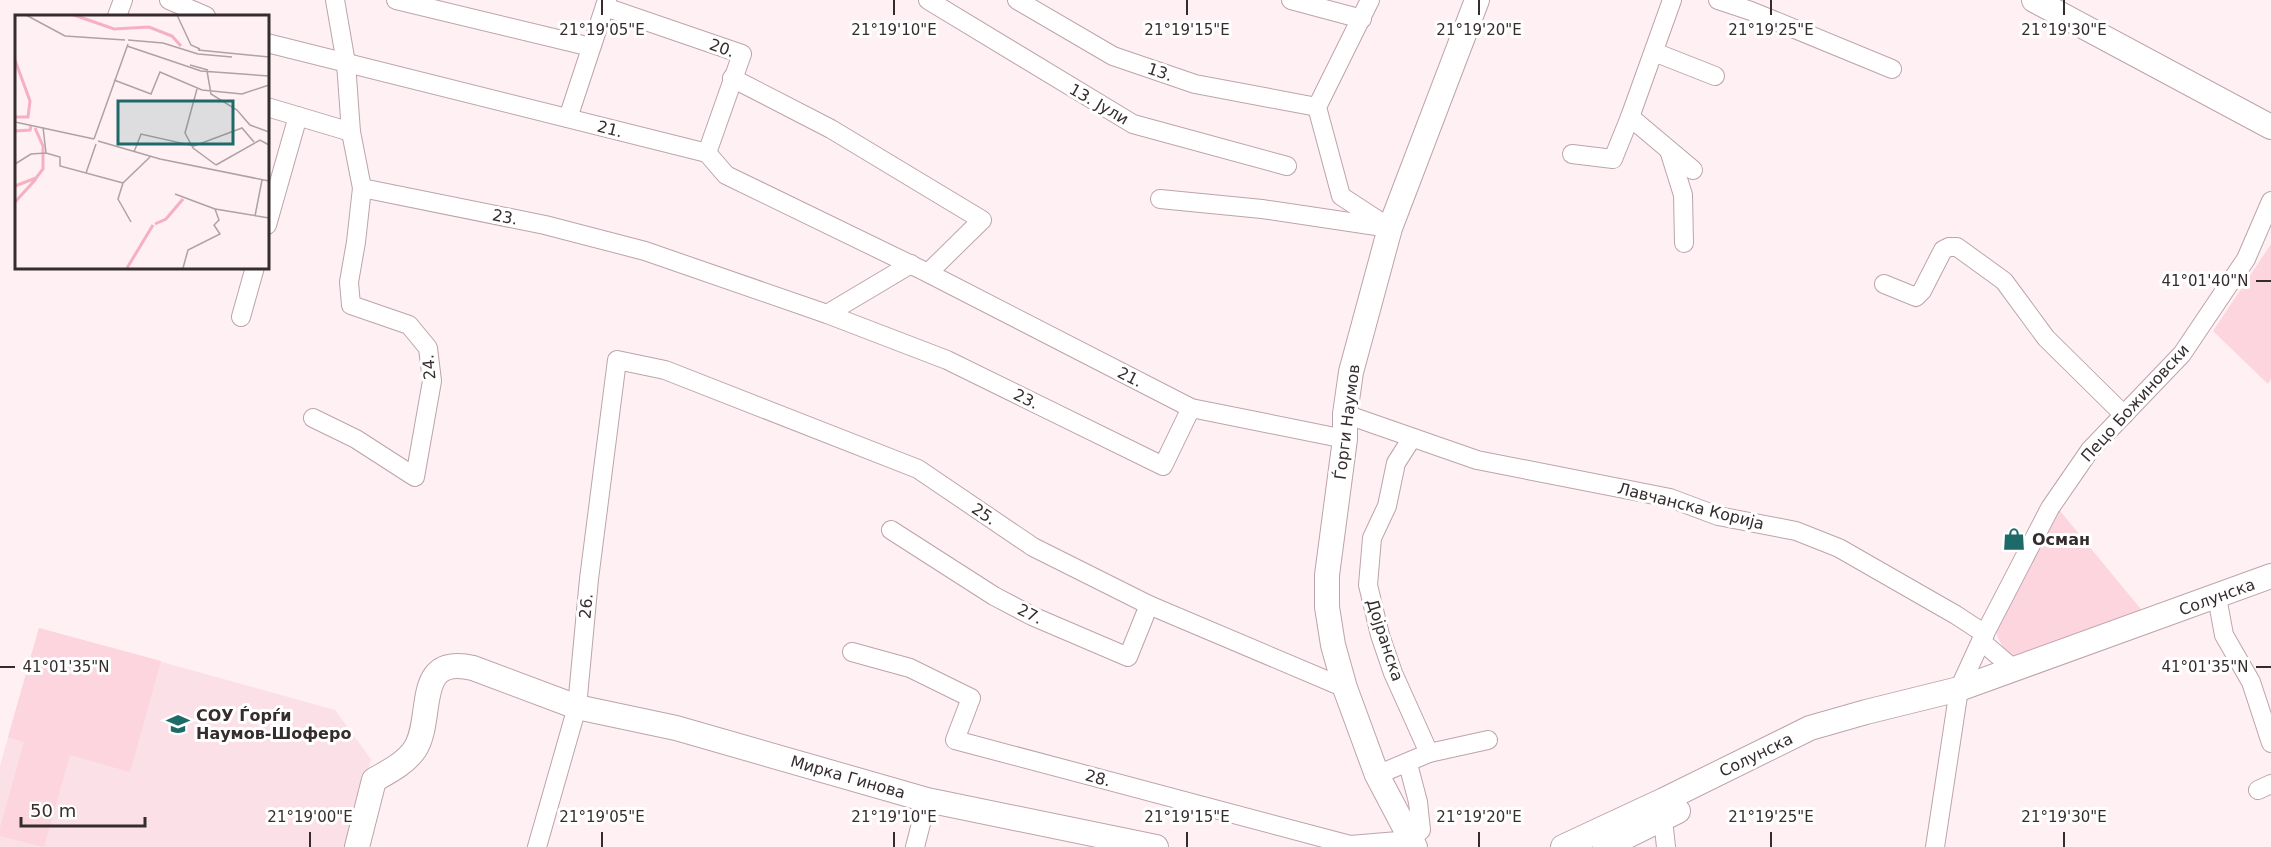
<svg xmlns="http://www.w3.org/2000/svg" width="2271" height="847" viewBox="0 0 2271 847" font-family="'DejaVu Sans',sans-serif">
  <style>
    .built { fill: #fbe0e7 }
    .green { fill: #fcd5df }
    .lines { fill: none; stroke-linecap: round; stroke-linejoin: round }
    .minor-casing { stroke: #bca4aa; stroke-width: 20 }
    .tertiary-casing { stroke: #bca4aa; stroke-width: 26 }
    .minor { stroke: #fff; stroke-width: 18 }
    .tertiary { stroke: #fff; stroke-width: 24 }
    .ticks { fill: none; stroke: #352c2e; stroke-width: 2 }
    .labels { text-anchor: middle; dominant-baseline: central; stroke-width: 6; stroke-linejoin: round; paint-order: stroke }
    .street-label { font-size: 16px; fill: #352c2e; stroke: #fff }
    .poi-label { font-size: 16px; font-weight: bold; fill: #352c2e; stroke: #fff; text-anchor: start }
    .inset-river { fill: none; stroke: #f5b0c3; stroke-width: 3 }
    .inset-road { fill: none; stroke: #aea2a4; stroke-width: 1.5 }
    .view { fill: #1e6a69; fill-opacity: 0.15; stroke: #1e6a69; stroke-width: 3 }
    .inset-edge { fill: none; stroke: #352c2e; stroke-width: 3 }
    .ticks-label { font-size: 15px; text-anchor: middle; fill: #352c2e; stroke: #fff; stroke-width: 6; stroke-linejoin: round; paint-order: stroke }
  </style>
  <rect width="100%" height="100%" fill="#fff0f3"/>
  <!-- built -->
  <path class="built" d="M39 628 335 710 371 759 348 847H0V766Z"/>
  <!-- green -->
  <g class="green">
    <path d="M2271 244V379L2268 384 2213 331Z"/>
    <path d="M2056 506 2144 613 2015 656C2004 650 2000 644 1996 632Z"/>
    <path d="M39 628 161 661 130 772 70 755 44 847 0 836V828L24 742 8 737Z"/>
  </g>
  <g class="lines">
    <!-- minor casing -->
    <g class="minor-casing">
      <g id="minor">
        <path d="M169 0 206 16"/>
        <path d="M396 0 591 47"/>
        <path d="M928 0 1133 124 1287 166"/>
        <path d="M1017 0 1113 56 1195 84 1317 107"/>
        <path d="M1291 0 1362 19"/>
        <path d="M1370 0 1317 107 1341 196 1390 228"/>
        <path d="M1718 0 1751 11 1892 69"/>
        <path d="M605 7 742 54 707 153"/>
        <path d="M117 16 123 0"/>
        <path d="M267 43 707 153 726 175 928 273 1191 408 1345 439"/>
        <path d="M1654 52 1715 76"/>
        <path d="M732 78 831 129 982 220 928 273"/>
        <path d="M267 107 351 132"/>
        <path d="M1630 117 1693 170"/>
        <path d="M568 118 607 0"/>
        <path d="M1669 150 1683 195 1684 243"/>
        <path d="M1572 154 1613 159 1630 117 1672 0"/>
        <path d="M362 188 545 225 645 251 827 314 947 360 1163 466 1191 408"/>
        <path d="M1160 199 1262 209 1383 227"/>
        <path d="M267 225 298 116"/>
        <path d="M1884 284 1916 297 1922 291 1943 250 1949 247H1957L2004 281 2046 338 2124 415"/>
        <path d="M827 314 911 264"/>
        <path d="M241 317 255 267"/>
        <path d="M1345 414 1477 460 1670 498 1718 516 1796 531 1839 548 1956 615 1985 634"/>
        <path d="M313 418 356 439 415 477 432 381 428 348 409 325 351 305 349 282 356 242 362 188 351 132 346 63 335 0"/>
        <path d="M891 530 994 596 1032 616 1128 657 1149 605"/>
        <path d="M2217 597 2224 635 2251 682 2271 743"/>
        <path d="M1981 641 2015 670"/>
        <path d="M852 652 910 668 971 698 955 740 1350 845 1410 840 1421 830 1418 802 1408 764"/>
        <path d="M1429 753 1488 740"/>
        <path d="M1377 775 1429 753 1393 673 1380 635 1368 585 1372 538 1387 506 1396 463 1412 438"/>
        <path d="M2258 790 2271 784"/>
        <path d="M1663 819 1666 847"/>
        <path d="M537 847 577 707 589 579 617 360 665 370 918 469 1033 547 1149 605 1345 688"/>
        <path d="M915 847 927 800"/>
        <path d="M1935 847 1959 689 1981 641 2050 508 2090 450 2182 354 2246 259 2271 201"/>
      </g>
    </g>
    <!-- tertiary casing -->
    <g class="tertiary-casing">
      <g id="tertiary">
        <path d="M2034 0 2271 127"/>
        <path d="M357 847 374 780C388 772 406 763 415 749 435 717 412 654 473 668L577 707 676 728 927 800 1156 847"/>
        <path d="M1415 847 1377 775 1345 688 1333 645 1327 607V575L1345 439V414L1351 372 1390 228 1477 0"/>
        <path d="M1563 847 1664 800 1810 728 1866 712 1959 689 2271 576"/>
        <path d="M1605 847 1678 811"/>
      </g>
    </g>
    <!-- minor -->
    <use href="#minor" class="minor"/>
    <!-- tertiary -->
    <use href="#tertiary" class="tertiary"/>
  </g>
  <!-- ticks -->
  <path class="ticks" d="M602 0V15M894 0V15M1187 0V15M1479 0V15M1771 0V15M2064 0V15M2256 281H2271M0 667H15M2256 667H2271M310 832V847M602 832V847M894 832V847M1187 832V847M1479 832V847M1771 832V847M2064 832V847"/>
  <!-- icons -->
  <defs>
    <g id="shop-bare" transform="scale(1.8)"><path d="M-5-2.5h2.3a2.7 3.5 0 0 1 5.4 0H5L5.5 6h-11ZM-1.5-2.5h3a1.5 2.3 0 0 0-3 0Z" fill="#1e6a69" stroke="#fff" stroke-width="2.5" paint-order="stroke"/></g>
    <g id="school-bare" transform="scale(1.8)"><path d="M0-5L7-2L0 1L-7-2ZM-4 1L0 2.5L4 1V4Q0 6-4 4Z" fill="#1e6a69" stroke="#fff" stroke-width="2.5" paint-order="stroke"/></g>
  </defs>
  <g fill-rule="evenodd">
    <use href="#shop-bare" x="2014" y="539"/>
    <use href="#school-bare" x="178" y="724"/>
  </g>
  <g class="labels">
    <!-- street labels -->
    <g class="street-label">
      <text transform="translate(722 48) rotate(20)">20.</text>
      <text transform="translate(1160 72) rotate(19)">13.</text>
      <text transform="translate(1099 104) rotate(30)">13. Јули</text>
      <text transform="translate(610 129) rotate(14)">21.</text>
      <text transform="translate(505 217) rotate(11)">23.</text>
      <text transform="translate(429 367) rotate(-95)">24.</text>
      <text transform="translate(1130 377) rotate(27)">21.</text>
      <text transform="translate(1026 399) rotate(26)">23.</text>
      <text transform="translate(2135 403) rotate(-48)">Пецо Божиновски</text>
      <text transform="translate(1347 422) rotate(-83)">Ѓорги Наумов</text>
      <text transform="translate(1691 506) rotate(14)">Лавчанска Корија</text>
      <text transform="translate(984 514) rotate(34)">25.</text>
      <text transform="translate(2217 597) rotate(-20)">Солунска</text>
      <text transform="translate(586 606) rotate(-84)">26.</text>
      <text transform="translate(1030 614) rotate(26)">27.</text>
      <text transform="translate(1385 640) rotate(72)">Дојранска</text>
      <text transform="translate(1756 755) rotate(-26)">Солунска</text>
      <text transform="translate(848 777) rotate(16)">Мирка Гинова</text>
      <text transform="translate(1098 778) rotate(15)">28.</text>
    </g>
    <!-- poi labels -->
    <g class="poi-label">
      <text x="2032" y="539">Осман</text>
      <text x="196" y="715">СОУ Ѓорѓи<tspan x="196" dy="18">Наумов-Шоферо</tspan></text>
    </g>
  </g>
  <!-- overview -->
  <g transform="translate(15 15)">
    <rect width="254" height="254" fill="#fff0f3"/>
    <path class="inset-river" d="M59 0 99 14 134 12 157 21 166 31M0 45 15 86 13 102H0M0 116 15 115 16 111M0 171 21 163 28 154V131L20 113M0 187 21 164M140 209 151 204 168 184M112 253 138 210"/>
    <path class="inset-road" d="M11 0 50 21 110 25M162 0 176 30 185 34M113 25 148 28 183 39M112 31 186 56 254 61M183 35 254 42M183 39 217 42M175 50 193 55M192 56 196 79 222 95 235 110 254 117M99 65 136 79 145 57 187 75 227 79 254 70M182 74 170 118 178 133 201 150M0 107 79 124M28 112 31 138M79 124 113 29M83 126 145 144 254 166M119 137 126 119 179 131 227 113 239 127M0 149 16 139 31 138 45 142V151L108 168M201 150 245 125 254 130M71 158 81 129M160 179 200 194M240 201 247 165M116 207 103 184 108 168 135 142M168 253 173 235 205 219 199 210 204 205 200 194 254 203"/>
    <path class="view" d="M103 86H218V129H103Z"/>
    <rect width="254" height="254" class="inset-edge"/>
  </g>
  <g class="ticks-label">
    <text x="602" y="35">21°19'05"E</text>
    <text x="894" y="35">21°19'10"E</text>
    <text x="1187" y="35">21°19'15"E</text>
    <text x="1479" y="35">21°19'20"E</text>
    <text x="1771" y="35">21°19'25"E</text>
    <text x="2064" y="35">21°19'30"E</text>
    <text x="2205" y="286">41°01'40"N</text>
    <text x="66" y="672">41°01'35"N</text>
    <text x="2205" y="672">41°01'35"N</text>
    <text x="310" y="822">21°19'00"E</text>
    <text x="602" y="822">21°19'05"E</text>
    <text x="894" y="822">21°19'10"E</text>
    <text x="1187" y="822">21°19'15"E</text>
    <text x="1479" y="822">21°19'20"E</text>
    <text x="1771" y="822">21°19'25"E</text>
    <text x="2064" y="822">21°19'30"E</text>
  </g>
  <!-- scale -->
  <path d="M21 817v9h124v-9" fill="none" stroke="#352c2e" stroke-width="3"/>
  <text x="30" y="817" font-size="18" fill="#352c2e" stroke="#ffffff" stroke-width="4.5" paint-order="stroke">50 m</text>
</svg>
